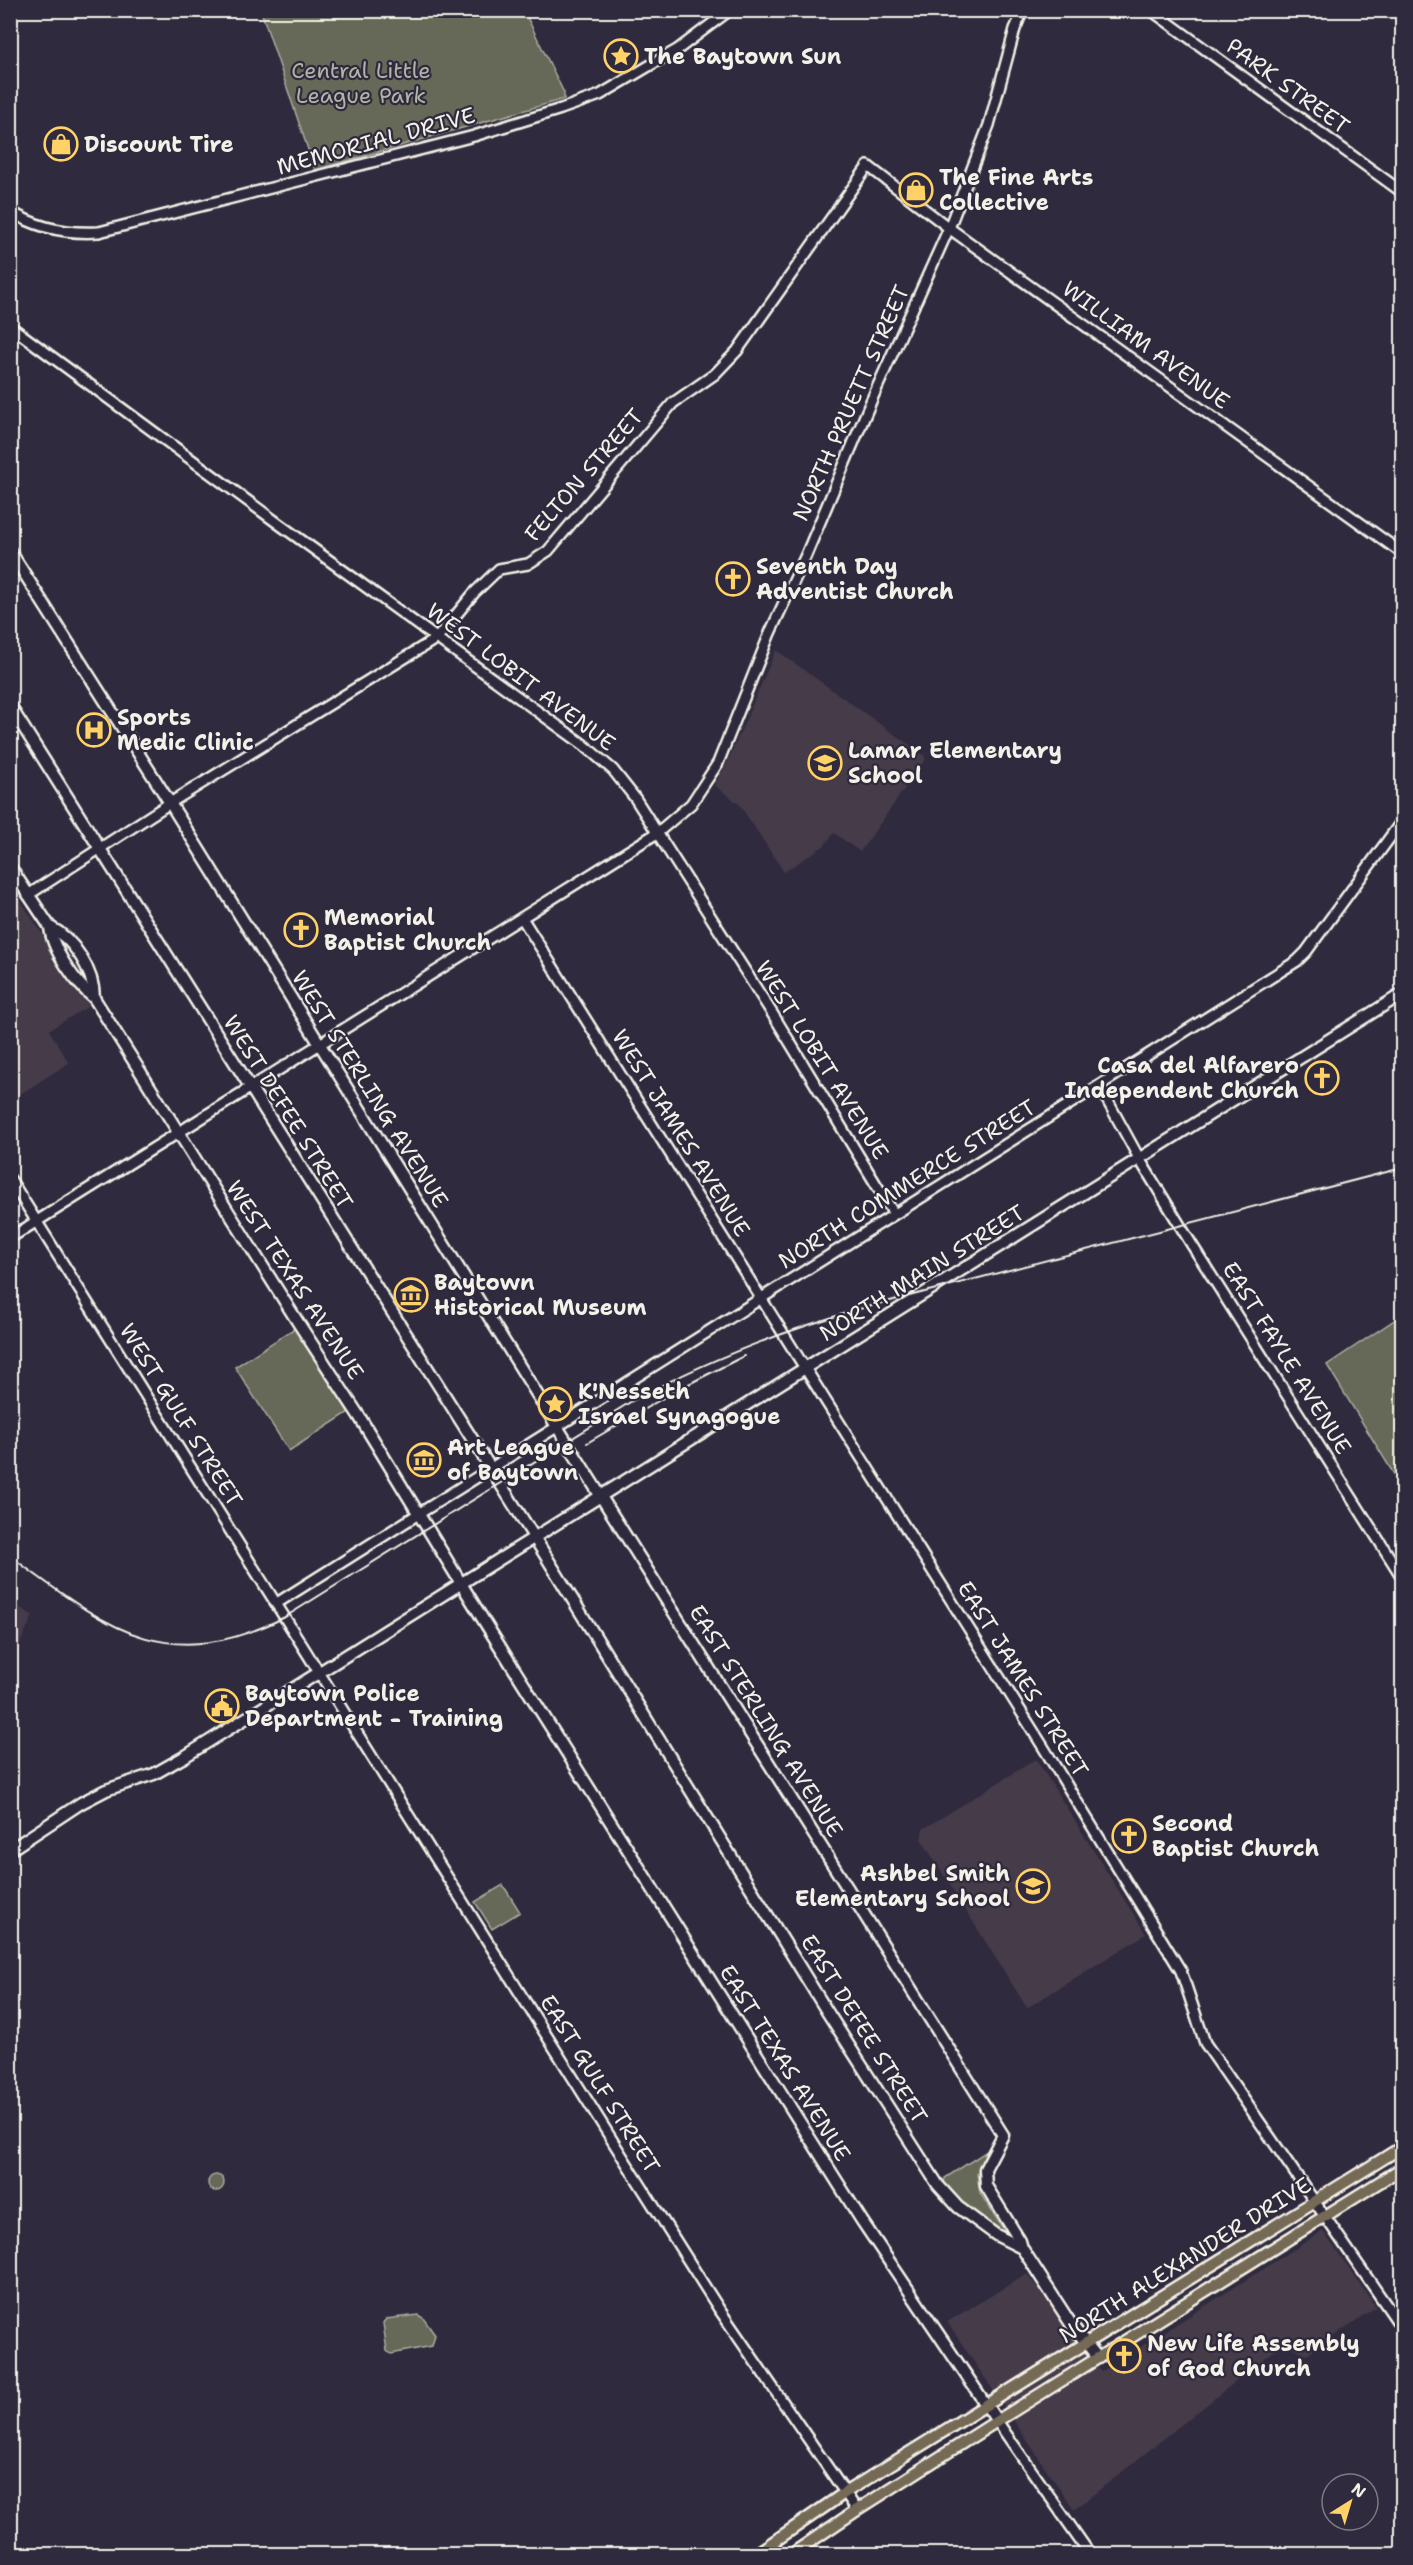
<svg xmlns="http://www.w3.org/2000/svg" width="1413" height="2565" viewBox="0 0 1413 2565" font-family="'Shantell Sans',sans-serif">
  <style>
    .built { fill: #443a4a }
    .green { fill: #666758; stroke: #adaca0; stroke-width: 1.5 }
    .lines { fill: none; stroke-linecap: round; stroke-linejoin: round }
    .tertiary-casing { stroke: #f4f1e8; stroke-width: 14 }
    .secondary-casing { stroke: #f4f1e8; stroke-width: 15 }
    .primary-casing { stroke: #f4f1e8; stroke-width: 15 }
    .tertiary { stroke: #2f2a3d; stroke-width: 9 }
    .secondary { stroke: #2f2a3d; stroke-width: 10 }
    .primary { stroke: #756a55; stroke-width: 10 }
    .rail { stroke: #f4f1e8; stroke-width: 2 }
    .labels { text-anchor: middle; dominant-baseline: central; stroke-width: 4.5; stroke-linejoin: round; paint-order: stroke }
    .poi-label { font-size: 22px; font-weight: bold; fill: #f4f1e8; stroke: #2f2a3d; text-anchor: start }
    .park-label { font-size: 22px; fill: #b4b3a7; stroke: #2f2a3d }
    .street-label { font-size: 22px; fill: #f4f1e8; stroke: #2f2a3d }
  </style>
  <rect width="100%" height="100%" fill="#2f2a3d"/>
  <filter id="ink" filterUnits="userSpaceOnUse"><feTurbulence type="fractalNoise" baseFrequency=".0167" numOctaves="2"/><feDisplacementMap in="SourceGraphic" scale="12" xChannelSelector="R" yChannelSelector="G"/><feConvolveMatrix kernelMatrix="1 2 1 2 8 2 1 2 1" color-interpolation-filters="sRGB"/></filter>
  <g filter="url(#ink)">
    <!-- built -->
    <g class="built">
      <path d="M776 650 925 756V760L860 852 834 833 825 845 784 872 739 804 714 785 726 765Z"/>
      <path d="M10 884 89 1006 49 1030 69 1063 11 1100Z"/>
      <path d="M11 1601 33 1616 11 1662Z"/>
      <path d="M1036 1759 1146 1934 1027 2008 921 1839 923 1829Z"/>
      <path d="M1323 2231 1376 2307 1307 2354 1283 2344 1074 2510 947 2322 1027 2274 1101 2372Z"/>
    </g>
    <!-- green -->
    <g class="green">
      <path d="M261 11H524L564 93V99L315 170Z"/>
      <path d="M1402 1315V1471L1395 1476 1327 1365Z"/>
      <path d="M295 1328 349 1412 289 1451 235 1367Z"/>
      <path d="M503 1885 520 1912 492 1929 475 1902Z"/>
      <path d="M987 2151 977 2174 980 2193 1006 2233H1001L962 2203 944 2183 945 2178Z"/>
      <circle cx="216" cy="2183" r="8"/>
      <path d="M418 2315 423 2318 435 2335 432 2346 391 2354 387 2351 383 2323 386 2319Z"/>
    </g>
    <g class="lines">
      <!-- tertiary casing -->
      <g class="tertiary-casing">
        <g id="tertiary">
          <path d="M1151 10 1402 192"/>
          <path d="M10 211C38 229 67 234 99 232L474 136 561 109 600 95 654 63 677 50 730 10"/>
          <path d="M10 326 279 524 584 745 613 770 635 798 777 1021 894 1214"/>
          <path d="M28 895 170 803 437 638 474 593 499 569 528 564 548 551 673 403 715 374 737 351 868 166 949 228 1402 553"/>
          <path d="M522 918 1042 1745 1181 1971 1205 2043 1402 2328"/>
          <path d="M1100 1087 1140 1160 1192 1245 1402 1577"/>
          <path d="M10 1179 617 2148 719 2309 857 2510"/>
          <path d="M10 1238 657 833 691 804 718 763 770 633 806 555 872 399 949 228 989 125 1015 29 1023 10"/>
          <path d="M277 1603 1297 961 1306 952 1402 821"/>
          <path d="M997 2421 1090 2554"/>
        </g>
      </g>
      <!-- secondary casing -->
      <g class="secondary-casing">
        <g id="secondary">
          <path d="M10 551 170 803 566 1441 1003 2135 985 2169 986 2186 1020 2241 1022 2248"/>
          <path d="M10 706 534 1537 828 2013 938 2185 958 2207 996 2235 1022 2248 1071 2324 1098 2358"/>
          <path d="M10 867 50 927C52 950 77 985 94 998L299 1324 359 1416 487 1626 862 2221 997 2421"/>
          <path d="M50 927C74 939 94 971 94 998"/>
          <path d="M10 1850 81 1803 106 1790 154 1774 184 1757 1402 994"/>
        </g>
      </g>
      <!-- primary casing -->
      <g class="primary-casing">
        <g id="primary">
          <path d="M756 2554 846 2492 1402 2147"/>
          <path d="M792 2554 857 2510 997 2421 1402 2168"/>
        </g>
      </g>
      <!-- tertiary -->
      <use href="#tertiary" class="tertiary"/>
      <!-- secondary -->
      <use href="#secondary" class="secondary"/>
      <!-- primary -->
      <use href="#primary" class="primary"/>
      <!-- rail -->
      <g class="rail">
        <path d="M587 1443 675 1391 744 1356"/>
        <path d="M10 1556C107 1627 164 1677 285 1617L632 1401C706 1360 783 1331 863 1308L1402 1168"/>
      </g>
    </g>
  </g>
  <!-- icons -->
  <defs>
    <g id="sight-ring" transform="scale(1.725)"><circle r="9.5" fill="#2f2a3d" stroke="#ffd166" stroke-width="1.5"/><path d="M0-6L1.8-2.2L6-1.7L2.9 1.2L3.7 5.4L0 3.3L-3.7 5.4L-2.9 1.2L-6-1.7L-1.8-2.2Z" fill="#ffd166"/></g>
    <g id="shop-ring" transform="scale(1.725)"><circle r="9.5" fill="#2f2a3d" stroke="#ffd166" stroke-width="1.5"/><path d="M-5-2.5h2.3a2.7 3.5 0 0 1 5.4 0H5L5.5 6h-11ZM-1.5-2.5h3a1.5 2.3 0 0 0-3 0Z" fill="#ffd166"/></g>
    <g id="church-ring" transform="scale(1.725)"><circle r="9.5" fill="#2f2a3d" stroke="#ffd166" stroke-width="1.5"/><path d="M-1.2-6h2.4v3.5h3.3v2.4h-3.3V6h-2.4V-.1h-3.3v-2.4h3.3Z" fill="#ffd166"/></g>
    <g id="hospital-ring" transform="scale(1.725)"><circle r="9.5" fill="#2f2a3d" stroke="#ffd166" stroke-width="1.5"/><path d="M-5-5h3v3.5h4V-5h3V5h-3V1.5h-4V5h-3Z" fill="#ffd166"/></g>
    <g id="school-ring" transform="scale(1.725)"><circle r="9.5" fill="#2f2a3d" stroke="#ffd166" stroke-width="1.5"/><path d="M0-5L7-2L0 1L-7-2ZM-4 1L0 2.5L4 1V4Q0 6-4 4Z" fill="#ffd166"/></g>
    <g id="museum-ring" transform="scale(1.725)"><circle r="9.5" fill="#2f2a3d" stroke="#ffd166" stroke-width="1.5"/><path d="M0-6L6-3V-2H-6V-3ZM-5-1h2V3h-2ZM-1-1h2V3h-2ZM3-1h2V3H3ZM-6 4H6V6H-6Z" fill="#ffd166"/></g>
    <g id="civic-ring" transform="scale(1.725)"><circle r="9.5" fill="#2f2a3d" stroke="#ffd166" stroke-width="1.5"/><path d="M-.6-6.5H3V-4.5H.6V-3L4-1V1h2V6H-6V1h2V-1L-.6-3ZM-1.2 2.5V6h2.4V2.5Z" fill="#ffd166"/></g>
  </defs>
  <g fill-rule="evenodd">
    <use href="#sight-ring" x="621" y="56"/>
    <use href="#shop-ring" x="61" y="144"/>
    <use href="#shop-ring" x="916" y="190"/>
    <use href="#church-ring" x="733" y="579"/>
    <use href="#hospital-ring" x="94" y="730"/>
    <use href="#school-ring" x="825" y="763"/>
    <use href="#church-ring" x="301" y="930"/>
    <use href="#church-ring" x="1322" y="1078"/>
    <use href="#museum-ring" x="411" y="1295"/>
    <use href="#sight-ring" x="555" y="1404"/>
    <use href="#museum-ring" x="424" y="1460"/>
    <use href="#civic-ring" x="222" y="1706"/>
    <use href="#church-ring" x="1129" y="1836"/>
    <use href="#school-ring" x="1033" y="1886"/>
    <use href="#church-ring" x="1124" y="2356"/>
  </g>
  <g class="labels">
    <!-- poi labels -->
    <g class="poi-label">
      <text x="644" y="56">The Baytown Sun</text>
      <text x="84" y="144">Discount Tire</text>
      <text x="939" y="177">The Fine Arts<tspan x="939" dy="25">Collective</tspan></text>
      <text x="756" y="566">Seventh Day<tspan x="756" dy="25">Adventist Church</tspan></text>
      <text x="117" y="717">Sports<tspan x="117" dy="25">Medic Clinic</tspan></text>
      <text x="848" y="750">Lamar Elementary<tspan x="848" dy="25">School</tspan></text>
      <text x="324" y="917">Memorial<tspan x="324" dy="25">Baptist Church</tspan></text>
      <text x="1299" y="1065" text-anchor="end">Casa del Alfarero<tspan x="1299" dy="25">Independent Church</tspan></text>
      <text x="434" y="1282">Baytown<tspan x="434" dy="25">Historical Museum</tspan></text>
      <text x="578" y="1391">K'Nesseth<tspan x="578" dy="25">Israel Synagogue</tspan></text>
      <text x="447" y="1447">Art League<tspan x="447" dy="25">of Baytown</tspan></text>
      <text x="245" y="1693">Baytown Police<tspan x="245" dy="25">Department - Training</tspan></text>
      <text x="1152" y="1823">Second<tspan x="1152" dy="25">Baptist Church</tspan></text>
      <text x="1010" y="1873" text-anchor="end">Ashbel Smith<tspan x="1010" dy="25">Elementary School</tspan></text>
      <text x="1147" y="2343">New Life Assembly<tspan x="1147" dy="25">of God Church</tspan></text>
    </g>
    <!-- park labels -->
    <g class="park-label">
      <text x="361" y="70">Central Little<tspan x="361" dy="25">League Park</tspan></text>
    </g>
    <!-- street labels -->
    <g class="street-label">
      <text transform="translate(1288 86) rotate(36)">PARK STREET</text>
      <text transform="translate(376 141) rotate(-15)">MEMORIAL DRIVE</text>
      <text transform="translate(1146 345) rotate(36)">WILLIAM AVENUE</text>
      <text transform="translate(851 403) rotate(-66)">NORTH PRUETT STREET</text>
      <text transform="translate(584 475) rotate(-49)">FELTON STREET</text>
      <text transform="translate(521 677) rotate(37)">WEST LOBIT AVENUE</text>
      <text transform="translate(822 1060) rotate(58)">WEST LOBIT AVENUE</text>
      <text transform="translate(370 1089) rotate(58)">WEST STERLING AVENUE</text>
      <text transform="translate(288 1112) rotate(58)">WEST DEFEE STREET</text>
      <text transform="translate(681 1133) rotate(58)">WEST JAMES AVENUE</text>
      <text transform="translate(907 1184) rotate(-32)">NORTH COMMERCE STREET</text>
      <text transform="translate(922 1273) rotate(-32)">NORTH MAIN STREET</text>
      <text transform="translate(295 1280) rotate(57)">WEST TEXAS AVENUE</text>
      <text transform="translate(1287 1358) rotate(58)">EAST FAYLE AVENUE</text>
      <text transform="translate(181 1415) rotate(58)">WEST GULF STREET</text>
      <text transform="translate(1023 1679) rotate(58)">EAST JAMES STREET</text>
      <text transform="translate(766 1721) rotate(58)">EAST STERLING AVENUE</text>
      <text transform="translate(864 2029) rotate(58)">EAST DEFEE STREET</text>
      <text transform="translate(785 2063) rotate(58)">EAST TEXAS AVENUE</text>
      <text transform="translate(600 2084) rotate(58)">EAST GULF STREET</text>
      <text transform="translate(1185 2260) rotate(-32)">NORTH ALEXANDER DRIVE</text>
    </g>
  </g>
  <!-- margin -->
  <rect width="1413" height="2565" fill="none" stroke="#2f2a3d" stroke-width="36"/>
  <rect x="18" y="18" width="1377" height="2529" fill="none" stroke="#f4f1e8" stroke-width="2" filter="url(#ink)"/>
  <!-- north arrow -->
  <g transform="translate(1350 2502) rotate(37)"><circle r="28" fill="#2f2a3d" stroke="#7e7a81" stroke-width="1.5"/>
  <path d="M0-4.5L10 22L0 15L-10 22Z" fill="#ffd166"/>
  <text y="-9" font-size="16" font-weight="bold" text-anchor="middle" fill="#f4f1e8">N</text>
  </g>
</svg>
